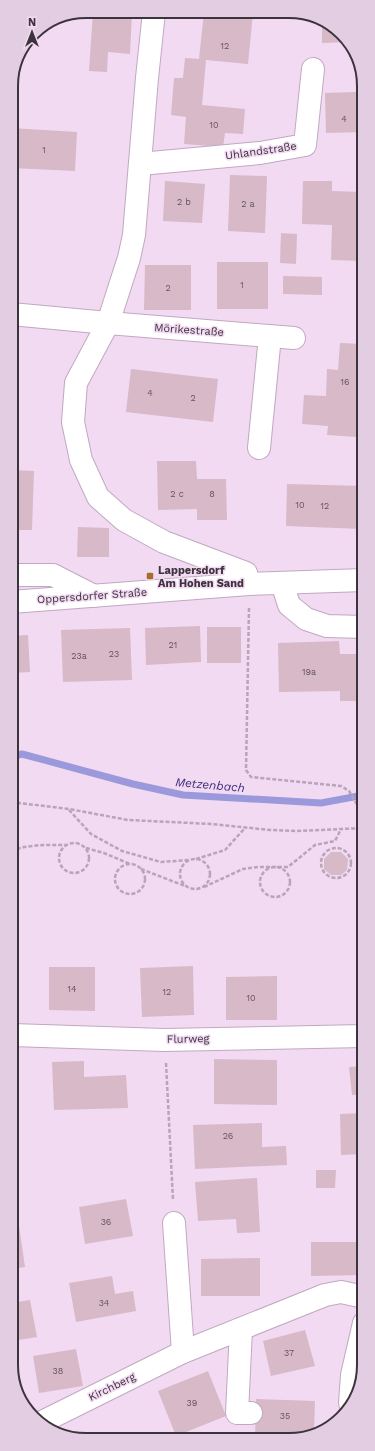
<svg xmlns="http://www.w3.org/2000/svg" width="375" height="1451" viewBox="0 0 375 1451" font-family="'Work Sans',sans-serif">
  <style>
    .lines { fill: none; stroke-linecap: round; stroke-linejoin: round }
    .stream { stroke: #9c98dc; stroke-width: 7 }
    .building { fill: #d7b9c8 }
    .minor-casing { stroke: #c0a9c0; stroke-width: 24 }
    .path { stroke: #b8a5b8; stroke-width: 2.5; stroke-dasharray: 4 2; stroke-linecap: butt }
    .minor { stroke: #fff; stroke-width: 22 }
    .poi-dot { fill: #a76d2d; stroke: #f2daf2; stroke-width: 1.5 }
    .labels { text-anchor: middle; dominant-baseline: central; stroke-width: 3; stroke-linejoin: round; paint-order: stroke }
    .number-label { font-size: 9px; fill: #63545f }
    .street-label { font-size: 11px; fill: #3c333c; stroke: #f2daf2 }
    .poi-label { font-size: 11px; font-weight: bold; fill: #3c333c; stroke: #f2daf2; text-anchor: start }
    .water-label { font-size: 12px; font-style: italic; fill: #3b2c7b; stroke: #f2daf2 }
    .rim { fill: none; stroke: #3c333c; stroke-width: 2 }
  </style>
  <rect width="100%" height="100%" fill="#f2daf2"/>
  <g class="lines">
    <!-- stream -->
    <path class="stream" d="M11 757 22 754 133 784 183 795 321 803 364 795"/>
  </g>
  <!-- building -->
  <g class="building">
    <path d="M93 11 132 12 130 54 108 52 107 72 89 71Z"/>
    <path d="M204 12 253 13 248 64 206 60 202 105 245 109 243 134 225 133 223 147 184 144 186 117 171 115 174 78H183L185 58 199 59Z"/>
    <path d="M59 16V24H46L57 17Z"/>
    <path d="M322 22 345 36 348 42 322 43Z"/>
    <path d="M356 92 357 105H363V132L326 133 325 93Z"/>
    <path d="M11 128 77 132 75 171 11 168Z"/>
    <path d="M230 175 267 176 265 233 228 231Z"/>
    <path d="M165 181 205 184 202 223 163 221Z"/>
    <path d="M303 181H332V191L363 192V261L331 260 332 225 302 224Z"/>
    <path d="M281 233 297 234 296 264 280 263Z"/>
    <rect x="11" y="243" width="3" height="35"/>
    <rect x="217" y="262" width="51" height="47"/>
    <path d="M145 265H191V310H144Z"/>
    <path d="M283 276 322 277V295L283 294Z"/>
    <path d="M340 343 363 344V422H358L357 437 327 435 328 426 302 424 304 395 326 396 327 369 338 370Z"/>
    <path d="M11 352 19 353 18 380H11Z"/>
    <path d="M131 369 218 379 213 422 126 412Z"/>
    <path d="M157 461H196L197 479H226L227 520H197V509L158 510Z"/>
    <path d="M11 470 34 471 32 530H11Z"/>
    <path d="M287 484 363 486 362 529 286 526Z"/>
    <path d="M78 527 109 528V557H77Z"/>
    <path d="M200 626 201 662 146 665 145 628Z"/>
    <rect x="207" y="627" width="34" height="36"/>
    <path d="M130 628 132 680 63 682 61 630Z"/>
    <path d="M28 635 30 672 11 673V636Z"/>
    <path d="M339 641 340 654H364V701H340V691L279 692 278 643Z"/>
    <path d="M331 852H341L348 859 347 870 341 875H331L324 869V859Z"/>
    <path d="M193 966 194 1015 142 1017 140 968Z"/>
    <path d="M49 967H95V1011L49 1010Z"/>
    <path d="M277 976V1020H226V977Z"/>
    <path d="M214 1059 277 1060V1105L214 1104Z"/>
    <path d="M84 1061V1077L126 1075 128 1108 54 1110 52 1062Z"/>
    <path d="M364 1066V1094L352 1095 349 1067Z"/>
    <path d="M364 1113V1154L341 1155 340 1114Z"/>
    <path d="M262 1123V1147L286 1146 287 1165 195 1169 193 1125Z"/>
    <path d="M316 1170H336L335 1188H316Z"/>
    <path d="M257 1178 260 1232 237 1233 236 1219 198 1221 195 1182Z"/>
    <path d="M126 1199 133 1236 85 1244 79 1207Z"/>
    <path d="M19 1226 25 1267 12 1269V1227Z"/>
    <path d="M311 1242H364V1275L311 1276Z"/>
    <path d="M260 1258V1296H201V1259Z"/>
    <path d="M112 1276 115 1294 133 1291 136 1311 76 1322 69 1283Z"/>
    <path d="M30 1300 37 1337 12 1341V1303Z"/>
    <path d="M305 1330 315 1366 271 1376 263 1341Z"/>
    <path d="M76 1349 83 1386 39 1393 33 1356Z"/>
    <path d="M208 1371 226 1416 176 1436 158 1391Z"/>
    <path d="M256 1399 315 1401 314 1431 299 1439H255Z"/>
  </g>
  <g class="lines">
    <!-- minor casing -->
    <g class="minor-casing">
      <g id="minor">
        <path d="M154 12 147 78 134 235 129 258 108 323 76 383 73 422 81 460 98 497 124 520 164 542 246 573 249 584"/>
        <path d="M140 164 260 153 305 145 313 69"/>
        <path d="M11 314 108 323 294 338"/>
        <path d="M259 448 270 336"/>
        <path d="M11 575H53L94 596"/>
        <path d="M282 583 289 605 306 619 327 626 364 627"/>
        <path d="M11 602 249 584 364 580"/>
        <path d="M12 1035 164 1040 364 1036"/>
        <path d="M174 1223 183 1352"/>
        <path d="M241 1329 237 1413H251"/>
        <path d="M350 1403 352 1375 364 1323"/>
        <path d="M42 1422 183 1352 325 1295 341 1292 364 1297"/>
      </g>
    </g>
    <!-- path -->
    <g class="path">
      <path d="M249 608 246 770 251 777 341 786 349 791 364 816"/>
      <path d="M11 802 69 809 128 820 212 824 270 830 297 831 364 828"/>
      <path d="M69 810 91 834 122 851 161 862 189 860"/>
      <circle cx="74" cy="858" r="15"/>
      <circle cx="336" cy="863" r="15"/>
      <path d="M86 848 104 853 130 864"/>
      <path d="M11 851C29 844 47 845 66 845"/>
      <circle cx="195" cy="874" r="15"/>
      <path d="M196 859 225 850 245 828"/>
      <circle cx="130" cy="879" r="15"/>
      <circle cx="275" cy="882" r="15"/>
      <path d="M141 869 185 886"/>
      <path d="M204 887 243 869 258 867H288L315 845 335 841 341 829"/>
      <path d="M166 1063 173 1200"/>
    </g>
    <!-- minor -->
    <use href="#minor" class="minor"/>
  </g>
  <!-- markers -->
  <rect class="poi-dot" x="146" y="572" width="8" height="8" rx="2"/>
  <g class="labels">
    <!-- number labels -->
    <g class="number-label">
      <text x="225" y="46">12</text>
      <text x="344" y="119">4</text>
      <text x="214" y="125">10</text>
      <text x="44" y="150">1</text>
      <text x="184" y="202">2 b</text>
      <text x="248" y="204">2 a</text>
      <text x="242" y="285">1</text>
      <text x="168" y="288">2</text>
      <text x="345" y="382">16</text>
      <text x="150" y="393">4</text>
      <text x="193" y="398">2</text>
      <text x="177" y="494">2 c</text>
      <text x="212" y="494">8</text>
      <text x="300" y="505">10</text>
      <text x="325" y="506">12</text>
      <text x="173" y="645">21</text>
      <text x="114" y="654">23</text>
      <text x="79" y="656">23a</text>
      <text x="309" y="672">19a</text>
      <text x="72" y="989">14</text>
      <text x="167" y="992">12</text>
      <text x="251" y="998">10</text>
      <text x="228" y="1136">26</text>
      <text x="106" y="1222">36</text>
      <text x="104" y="1303">34</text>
      <text x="289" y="1353">37</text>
      <text x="58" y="1371">38</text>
      <text x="192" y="1403">39</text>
      <text x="285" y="1416">35</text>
    </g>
    <!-- street labels -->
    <g class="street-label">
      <text transform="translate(261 151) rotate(-8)">Uhlandstraße</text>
      <text transform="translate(189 330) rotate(4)">Mörikestraße</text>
      <text transform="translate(92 596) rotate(-4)">Oppersdorfer Straße</text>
      <text transform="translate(188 1039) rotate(-1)">Flurweg</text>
      <text transform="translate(112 1387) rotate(-26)">Kirchberg</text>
    </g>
    <!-- poi labels -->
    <g class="poi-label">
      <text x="158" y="570">Lappersdorf<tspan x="158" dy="13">Am Hohen Sand</tspan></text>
    </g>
    <!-- water labels -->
    <g class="water-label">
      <text transform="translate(210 785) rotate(5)">Metzenbach</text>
    </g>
  </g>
  <!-- crop -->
  <path d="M0 0H375V1451H0ZM86 18H289A68 68 0 0 1 357 86V1365A68 68 0 0 1 289 1433H86A68 68 0 0 1 18 1365V86A68 68 0 0 1 86 18Z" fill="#e3cde3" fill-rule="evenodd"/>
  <path class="rim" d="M86 18H289A68 68 0 0 1 357 86V1365A68 68 0 0 1 289 1433H86A68 68 0 0 1 18 1365V86A68 68 0 0 1 86 18Z"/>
  <!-- north arrow -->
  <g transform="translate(32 32)" stroke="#f2daf2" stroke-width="3" paint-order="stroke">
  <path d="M0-3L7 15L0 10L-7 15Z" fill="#3c333c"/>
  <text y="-6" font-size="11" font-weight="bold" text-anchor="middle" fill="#3c333c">N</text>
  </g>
</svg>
